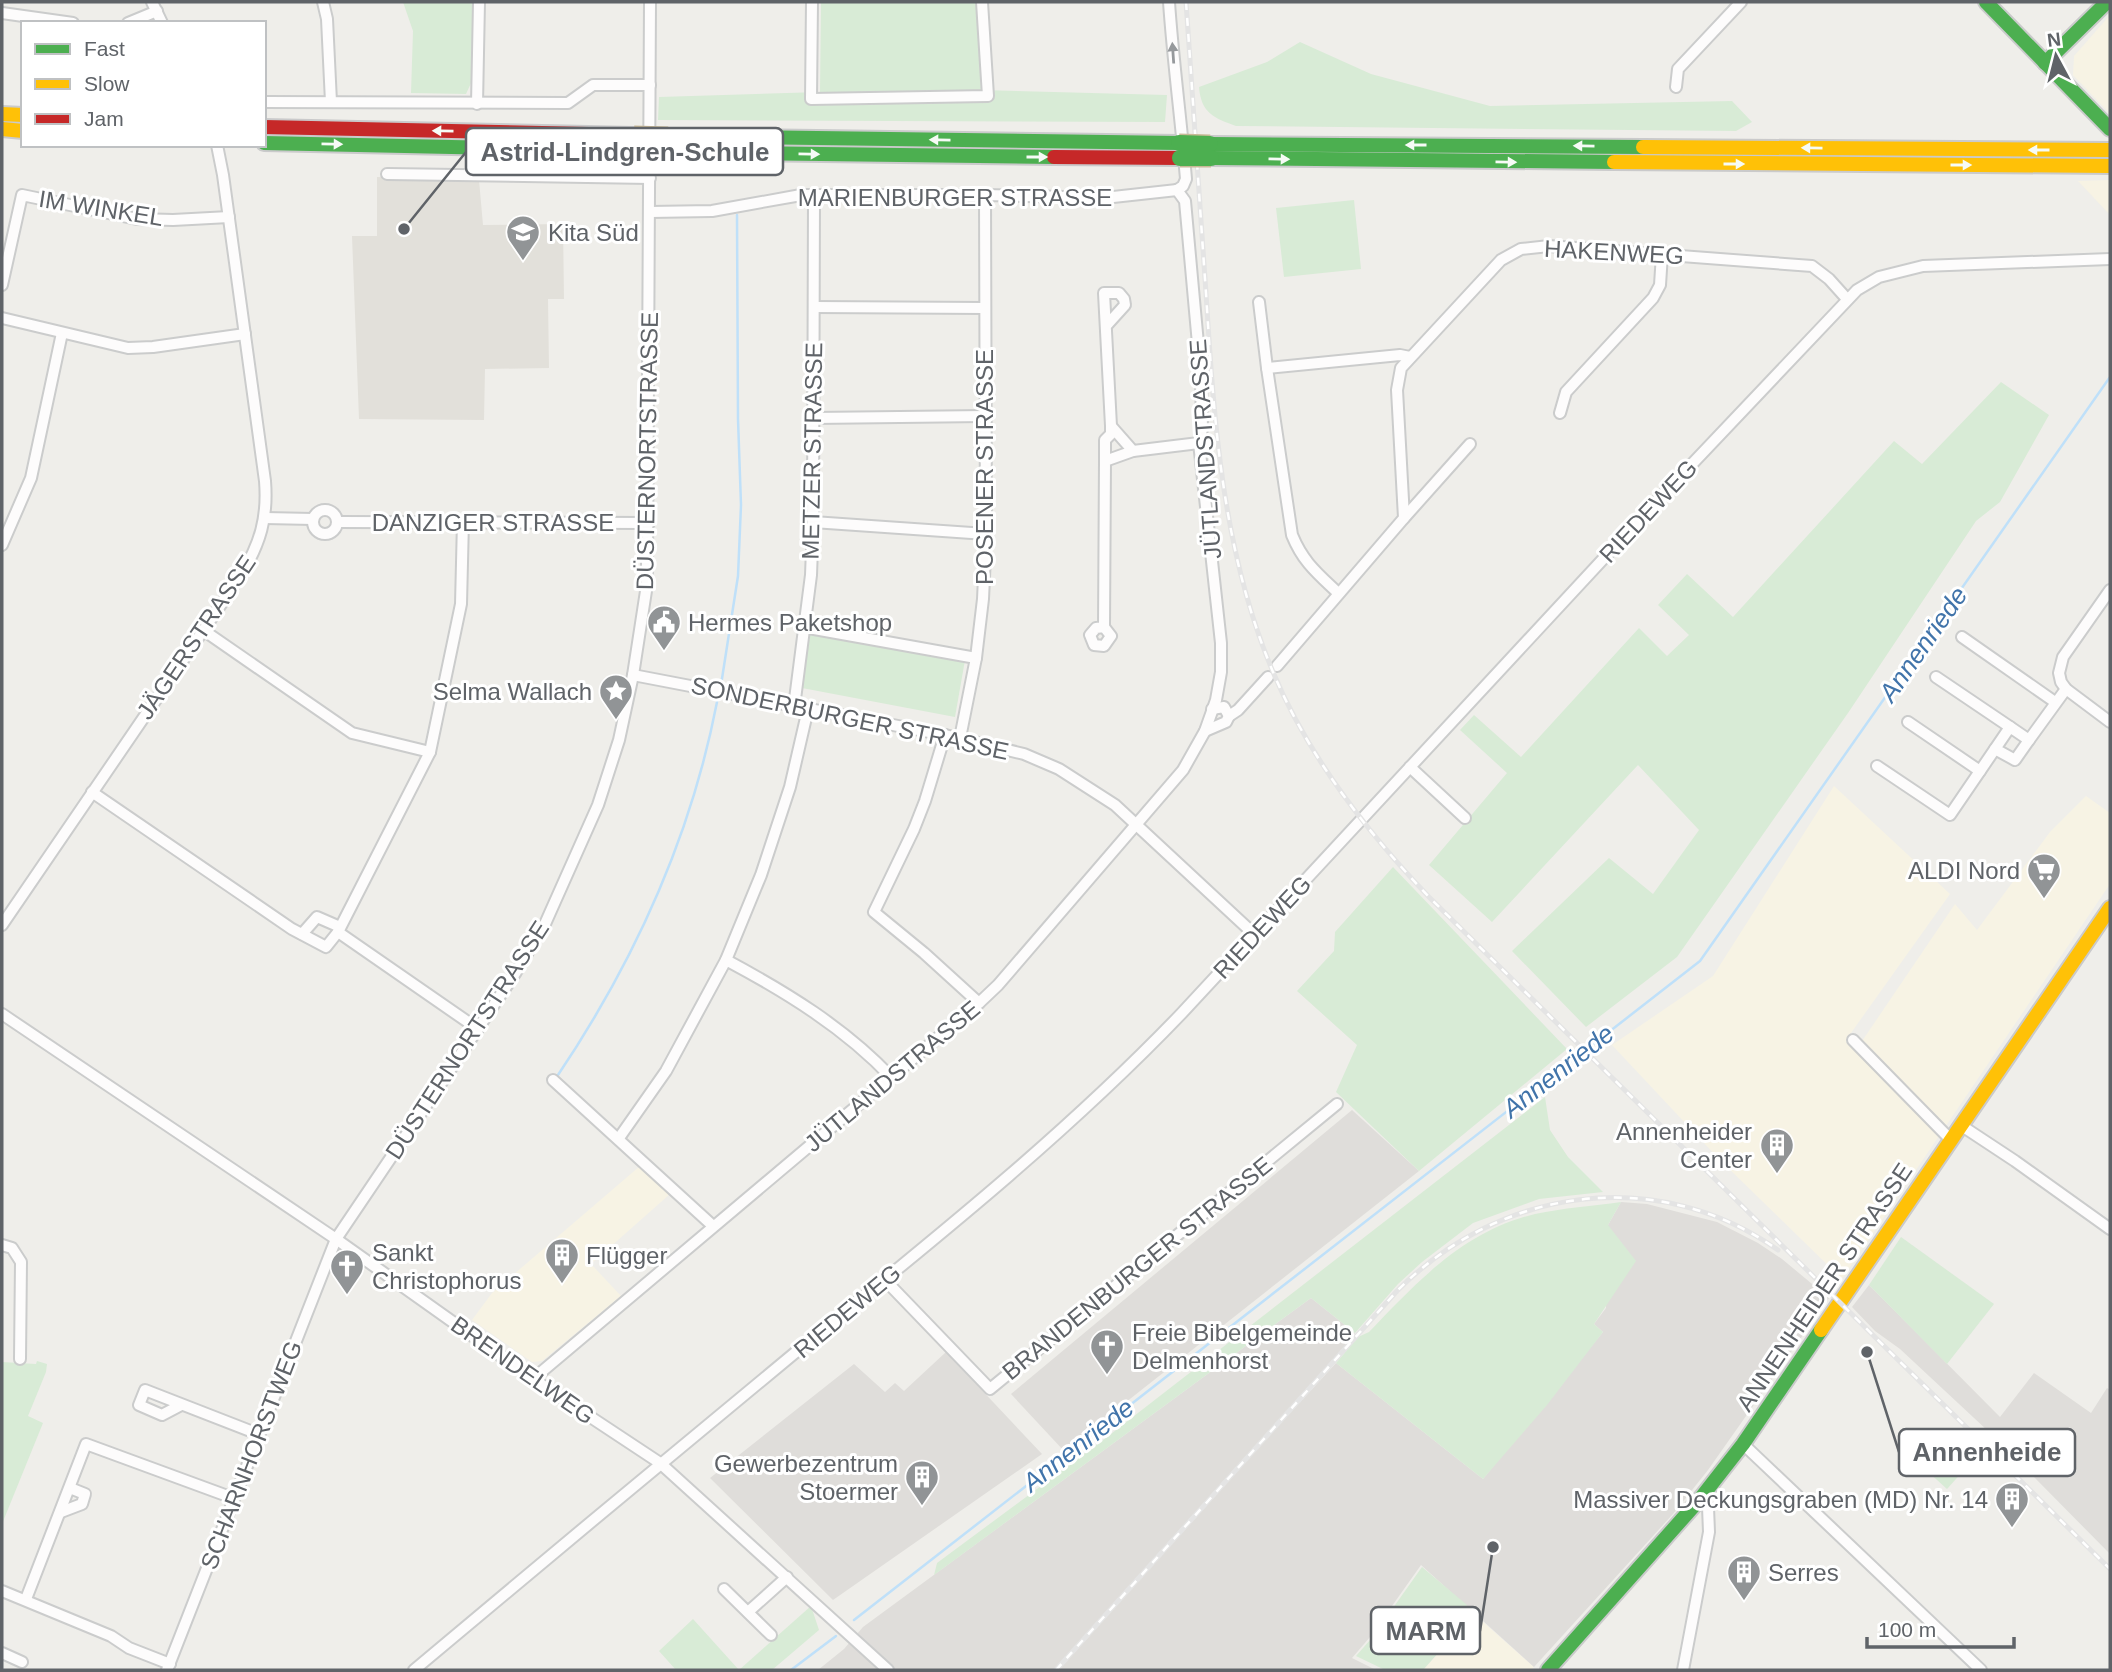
<svg xmlns="http://www.w3.org/2000/svg" width="2112" height="1672" viewBox="0 0 2112 1672" font-family="Arial,sans-serif">
  <style>
    .commercial { fill: #f7f3e4 }
    .industrial { fill: #dfddda }
    .education { fill: #e2e0da }
    .green { fill: #d8ebd6 }
    .lines { fill: none; stroke-linecap: round; stroke-linejoin: round }
    .stream { stroke: #bfe0f9; stroke-width: 2.5 }
    .street-casing { stroke: #cbcccc; stroke-width: 14 }
    .fast-casing { stroke: #cacacb; stroke-width: 18 }
    .slow-casing { stroke: #cacacb; stroke-width: 18 }
    .jam-casing { stroke: #cacacb; stroke-width: 18 }
    .street { stroke: #fdfcfc; stroke-width: 10 }
    .fast { stroke: #4caf50; stroke-width: 14 }
    .slow { stroke: #ffc107; stroke-width: 14 }
    .jam { stroke: #c62828; stroke-width: 14 }
    .rail-casing { stroke: #e4e4e4; stroke-width: 5 }
    .rail { stroke: #fff; stroke-width: 2.5; stroke-dasharray: 8; stroke-linecap: butt }
    .fast-bridge-casing { stroke: #c8b996; stroke-width: 19; stroke-linecap: butt }
    .slow-bridge-casing { stroke: #c8b996; stroke-width: 19; stroke-linecap: butt }
    .fast-bridge { stroke: #4caf50; stroke-width: 16 }
    .slow-bridge { stroke: #ffc107; stroke-width: 16 }
    .oneway { fill: #96999c }
    .oneway2 { fill: #f6fbf6 }
    .labels { text-anchor: middle; dominant-baseline: central; stroke-width: 6; stroke-linejoin: round; paint-order: stroke }
    .street-label { font-size: 24px; fill: #5f6368; stroke: #fff }
    .poi-label { font-size: 24px; fill: #5f6368; stroke: #fff; text-anchor: start }
    .water-label { font-size: 26px; font-style: italic; fill: #4174aa; stroke: #fff }
    .leader { fill: none; stroke: #5f6368; stroke-width: 2.5 }
    .callout-dot { fill: #5f6368; stroke: #fff; stroke-width: 2.5 }
    .callout { fill: #fff; stroke: #5f6368; stroke-width: 2.5 }
    .callout-label { font-size: 26px; text-anchor: middle; font-weight: bold; fill: #5f6368 }
  </style>
  <rect width="100%" height="100%" fill="#efeeea"/>
  <!-- commercial -->
  <g class="commercial">
    <path d="M2110 15V114L2073 75 2074 56Z"/>
    <path d="M2110 180V215L2078 181Z"/>
    <path d="M1834 786 1950 894 1846 1040 1856 1050 1955 904 1977 930 2050 832 2086 796 2110 813V884L1842 1279 1719 1159 1612 1045 1713 976Z"/>
    <path d="M640 1166 670 1194 591 1264 621 1296 542 1361 532 1362 472 1320 492 1293Z"/>
    <path d="M1466 1607 1534 1667 1532 1670H1423L1464 1625 1457 1618Z"/>
  </g>
  <!-- industrial -->
  <g class="industrial">
    <path d="M1352 1110 1419 1171 1064 1451 1011 1394Z"/>
    <path d="M1621 1202 1647 1204 1717 1222 1758 1243 1782 1259 1829 1298 1708 1470 1673 1514 1534 1667 1421 1565 1370 1637 1352 1658 1376 1670H818L844 1649 863 1627 1311 1298 1355 1333 1292 1411 1336 1363 1483 1479 1603 1332 1594 1324 1606 1308 1608 1225Z"/>
    <path d="M1869 1285 2000 1417 2034 1373 2091 1413 2107 1388 2110 1390V1554L2033 1476 2037 1471 2015 1450 1988 1431 1900 1349 1875 1331 1852 1307Z"/>
    <path d="M946 1352 1042 1454 833 1600 710 1478 854 1364 885 1392 895 1383 904 1391Z"/>
  </g>
  <!-- education -->
  <path class="education" d="M377 177 479 180 483 225 563 224 564 299H548L549 368 485 369 484 420 359 419 352 236H377Z"/>
  <!-- green -->
  <g class="green">
    <path d="M403 2H473L471 83 466 94 411 93 413 31Z"/>
    <path d="M821 2H976L981 90 1167 95 1165 122 658 120 659 97 820 92Z"/>
    <path d="M1300 42 1371 74 1490 106 1732 101 1752 122 1736 131 1236 126C1214 118 1201 113 1199 87L1267 62Z"/>
    <path d="M1354 200 1361 269 1284 277 1276 208Z"/>
    <path d="M2001 382 2049 415 2000 502 1976 521 1848 713 1677 957 1586 1027 1512 951 1609 858 1653 894 1699 830 1638 765 1492 922 1429 865 1507 773 1460 730 1474 715 1521 757 1639 628 1667 656 1689 635 1658 605 1687 574 1733 617 1894 441 1922 464Z"/>
    <path d="M810 635 965 660 955 717 802 688Z"/>
    <path d="M1393 867 1567 1049 1419 1171 1336 1092 1357 1045 1297 991 1334 951 1335 932Z"/>
    <path d="M1545 1097 1550 1130 1568 1157 1603 1192 1539 1199 1473 1223 1422 1262 1398 1284 1355 1333 1311 1298 934 1575 937 1563 1107 1437Z"/>
    <path d="M1621 1202 1608 1225 1636 1261 1594 1324 1603 1332 1547 1405 1483 1479 1336 1363 1358 1337 1369 1332C1418 1281 1464 1231 1535 1214 1563 1208 1593 1206 1621 1202Z"/>
    <path d="M1901 1237 1994 1304 1947 1364 1869 1285Z"/>
    <path d="M37 1361 47 1364 46 1372 28 1416 43 1423 2 1524V1362L36 1364Z"/>
    <path d="M1943 1452 1964 1470 1947 1489 1926 1470Z"/>
    <path d="M1422 1567 1467 1605 1457 1618 1464 1624 1423 1670H1385L1356 1656 1371 1639Z"/>
    <path d="M811 1606 819 1630 772 1670H676L659 1651 693 1619 739 1670Z"/>
  </g>
  <g class="lines">
    <!-- stream -->
    <g class="stream">
      <path d="M721 685 738 576 741 505 738 419 737 215"/>
      <path d="M556 1078C633 964 691 837 717 702"/>
      <path d="M854 1620 1700 961 2110 377"/>
      <path d="M791 1670 836 1636"/>
    </g>
    <!-- street casing -->
    <g class="street-casing">
      <g id="street">
        <path d="M152 2 162 23"/>
        <path d="M323 2 327 19 331 102"/>
        <path d="M812 2 811 99 988 96 982 2"/>
        <path d="M1169 2C1173 61 1181 119 1186 179L1183 186 1177 190"/>
        <path d="M2 13 73 23"/>
        <path d="M128 23 157 11"/>
        <path d="M1676 87 1678 69 1741 2"/>
        <path d="M264 102 568 103 593 85H650"/>
        <path d="M477 104 479 2"/>
        <path d="M387 174 650 178"/>
        <path d="M650 212 712 211 801 195H985L1104 198 1177 190"/>
        <path d="M2 285 22 195 137 219 173 220 229 217"/>
        <path d="M1259 302 1267 368 1292 535C1303 562 1317 573 1338 593"/>
        <path d="M814 307 985 308"/>
        <path d="M2 318 128 348 153 347 245 334"/>
        <path d="M1106 326 1125 305 1124 299 1119 293H1104L1111 426 1133 451 1199 443"/>
        <path d="M1267 368 1400 355 1410 357"/>
        <path d="M1560 413 1566 392 1653 298 1660 285 1662 254"/>
        <path d="M814 418 985 416"/>
        <path d="M1105 461V440L1111 434V426"/>
        <circle cx="325" cy="522" r="12"/>
        <path d="M265 518 313 519"/>
        <path d="M1404 518 1470 444"/>
        <path d="M337 522 649 523"/>
        <path d="M813 522 986 534"/>
        <path d="M2 545 31 478 62 333"/>
        <path d="M2110 590 2063 657 2059 673 2061 682 2066 689 2110 722"/>
        <path d="M803 627 976 658"/>
        <path d="M1104 627 1096 628 1090 635 1094 645 1104 646 1111 636 1104 627 1105 461 1133 451"/>
        <path d="M203 630 352 733 430 752"/>
        <path d="M1962 637 2055 702"/>
        <path d="M1277 666 1404 518 1397 390 1401 368 1501 260 1521 249 1549 246 1812 266 1829 279 1847 299"/>
        <path d="M633 675 945 735 1024 754 1059 769 1115 805 1255 935"/>
        <path d="M1936 677 2010 727"/>
        <path d="M794 707 811 575 813 522 814 195"/>
        <path d="M1229 716 1238 710 1268 677"/>
        <path d="M1908 722 1980 771"/>
        <path d="M1205 731 1226 722 1229 716 1224 707 1212 709"/>
        <path d="M945 735 925 801 914 829 874 912 924 953 979 1003"/>
        <path d="M960 738 976 658 983 599 986 534 985 195"/>
        <path d="M1995 749 2015 760 2029 740"/>
        <path d="M1877 766 1950 815 2010 727 2029 740 2066 689"/>
        <path d="M1410 767 1465 818"/>
        <path d="M92 792 292 929 326 947 338 932 478 1029"/>
        <path d="M2 925 241 575C260 544 268 518 265 481L223 175 217 145"/>
        <path d="M338 932 430 752 461 604 463 521"/>
        <path d="M302 934 317 917 340 927"/>
        <path d="M726 960C786 992 845 1028 892 1078"/>
        <path d="M2 1014 336 1239 533 1379 660 1463 888 1670"/>
        <path d="M1853 1040 1951 1140"/>
        <path d="M553 1080 713 1226"/>
        <path d="M1962 1126 2015 1161 2110 1229"/>
        <path d="M619 1138 666 1071 726 960 761 875 790 787 808 709"/>
        <path d="M2 1245 12 1248 21 1262 20 1359"/>
        <path d="M885 1280 990 1389 1337 1104"/>
        <path d="M533 1379 979 1003 998 985 1183 770 1205 731 1216 700 1221 672V643L1199 443 1202 429 1201 377 1185 201 1177 190"/>
        <path d="M181 1405 162 1415 139 1405 145 1390 258 1434"/>
        <path d="M1743 1444 1981 1670"/>
        <path d="M61 1512 82 1504 85 1494 70 1488"/>
        <path d="M724 1589 771 1635"/>
        <path d="M2 1591 111 1636 129 1648 170 1664"/>
        <path d="M26 1599 86 1444 233 1498"/>
        <path d="M748 1612 787 1577"/>
        <path d="M2 1653 22 1662"/>
        <path d="M167 1670 336 1239 516 972 545 924 598 805 619 740 633 675 646 591 647 571 650 2"/>
        <path d="M414 1670C545 1560 676 1451 808 1342 936 1238 1067 1133 1181 1014L1656 502 1857 290 1879 277 1923 266 2110 259"/>
        <path d="M1683 1670 1709 1532 1708 1507 1700 1499"/>
      </g>
    </g>
    <!-- fast casing -->
    <g class="fast-casing">
      <g id="fast">
        <path d="M1986 2 2110 129"/>
        <path d="M2045 63 2107 2"/>
        <path d="M668 136 1179 143"/>
        <path d="M264 143 634 151"/>
        <path d="M1210 144 1643 147"/>
        <path d="M667 152 1054 157"/>
        <path d="M1211 158 1614 162"/>
        <path d="M1548 1670 1700 1499 1743 1444 1821 1330"/>
      </g>
    </g>
    <!-- slow casing -->
    <g class="slow-casing">
      <g id="slow">
        <path d="M2 114 23 115"/>
        <path d="M2 129 23 131"/>
        <path d="M1643 147 2110 150"/>
        <path d="M1614 162 2110 166"/>
        <path d="M1821 1330 2110 908"/>
      </g>
    </g>
    <!-- jam casing -->
    <g class="jam-casing">
      <g id="jam">
        <path d="M264 127 634 135"/>
        <path d="M1054 157 1180 158"/>
      </g>
    </g>
    <!-- street -->
    <use href="#street" class="street"/>
    <!-- fast -->
    <use href="#fast" class="fast"/>
    <!-- slow -->
    <use href="#slow" class="slow"/>
    <!-- jam -->
    <use href="#jam" class="jam"/>
    <!-- rail casing -->
    <g class="rail-casing">
      <g id="rail">
        <path d="M1186 2C1193 99 1199 196 1206 293 1214 421 1222 551 1273 672 1308 756 1366 831 1429 897L2110 1569"/>
        <path d="M1056 1670 1397 1291C1499 1188 1656 1164 1778 1250"/>
      </g>
    </g>
    <!-- rail -->
    <use href="#rail" class="rail"/>
    <!-- fast-bridge casing -->
    <g class="fast-bridge-casing">
      <g id="fast-bridge">
        <path d="M1179 143 1210 144"/>
        <path d="M1180 158H1211"/>
      </g>
    </g>
    <!-- slow-bridge casing -->
    <g class="slow-bridge-casing">
      <g id="slow-bridge">
        <path d="M634 135 668 136"/>
        <path d="M634 151 667 152"/>
      </g>
    </g>
    <!-- fast-bridge -->
    <use href="#fast-bridge" class="fast-bridge"/>
    <!-- slow-bridge -->
    <use href="#slow-bridge" class="slow-bridge"/>
  </g>
  <!-- one-way arrows -->
  <defs><path id="oneway-solid" d="M-6-.8H1V-3.2L6.5 0L1 3.2V.8H-6Z" transform="scale(1.75)"/></defs>
  <use class="oneway" href="#oneway-solid" transform="translate(1173 53) rotate(-94)"/>
  <g class="oneway2">
    <use href="#oneway-solid" transform="translate(443 131) rotate(-179)"/>
    <use href="#oneway-solid" transform="translate(940 140) rotate(-179)"/>
    <use href="#oneway-solid" transform="translate(332 144) rotate(1)"/>
    <use href="#oneway-solid" transform="translate(1416 145) rotate(-180)"/>
    <use href="#oneway-solid" transform="translate(1584 146) rotate(-179)"/>
    <use href="#oneway-solid" transform="translate(1812 148) rotate(-179)"/>
    <use href="#oneway-solid" transform="translate(2039 150) rotate(-180)"/>
    <use href="#oneway-solid" transform="translate(809 154) rotate(1)"/>
    <use href="#oneway-solid" transform="translate(1037 157)"/>
    <use href="#oneway-solid" transform="translate(1279 159) rotate(1)"/>
    <use href="#oneway-solid" transform="translate(1506 162) rotate(1)"/>
    <use href="#oneway-solid" transform="translate(1734 164)"/>
    <use href="#oneway-solid" transform="translate(1961 165)"/>
  </g>
  <!-- icons -->
  <defs>
    <g id="school-pin" transform="scale(1.75)"><path d="M0 17L-7.5 6A9.5 9.5 0 1 1 7.5 6Z" fill="#919496" stroke="#fff"/><path d="M0-5L7-2L0 1L-7-2ZM-4 1L0 2.5L4 1V4Q0 6-4 4Z" fill="#fff"/></g>
    <g id="civic-pin" transform="scale(1.75)"><path d="M0 17L-7.5 6A9.5 9.5 0 1 1 7.5 6Z" fill="#919496" stroke="#fff"/><path d="M-.6-6.5H3V-4.5H.6V-3L4-1V1h2V6H-6V1h2V-1L-.6-3ZM-1.2 2.5V6h2.4V2.5Z" fill="#fff"/></g>
    <g id="sight-pin" transform="scale(1.75)"><path d="M0 17L-7.5 6A9.5 9.5 0 1 1 7.5 6Z" fill="#919496" stroke="#fff"/><path d="M0-6L1.8-2.2L6-1.7L2.9 1.2L3.7 5.4L0 3.3L-3.7 5.4L-2.9 1.2L-6-1.7L-1.8-2.2Z" fill="#fff"/></g>
    <g id="supermarket-pin" transform="scale(1.75)"><path d="M0 17L-7.5 6A9.5 9.5 0 1 1 7.5 6Z" fill="#919496" stroke="#fff"/><path d="M-6-5.5h2.5l.6 2H6L4.5 2H-2.5L-4.4-4H-6ZM-1.5 3.2a1.3 1.3 0 1 0 .1 0ZM3 3.2a1.3 1.3 0 1 0 .1 0Z" fill="#fff"/></g>
    <g id="building-pin" transform="scale(1.75)"><path d="M0 17L-7.5 6A9.5 9.5 0 1 1 7.5 6Z" fill="#919496" stroke="#fff"/><path d="M-4-6H4V6H1V3H-1V6H-4ZM-2.5-4.3h1.7v1.8h-1.7ZM.8-4.3h1.7v1.8H.8ZM-2.5-1h1.7V.8h-1.7ZM.8-1h1.7V.8H.8Z" fill="#fff"/></g>
    <g id="church-pin" transform="scale(1.75)"><path d="M0 17L-7.5 6A9.5 9.5 0 1 1 7.5 6Z" fill="#919496" stroke="#fff"/><path d="M-1.2-6h2.4v3.5h3.3v2.4h-3.3V6h-2.4V-.1h-3.3v-2.4h3.3Z" fill="#fff"/></g>
  </defs>
  <g fill-rule="evenodd">
    <use href="#school-pin" x="523" y="232"/>
    <use href="#civic-pin" x="664" y="622"/>
    <use href="#sight-pin" x="616" y="691"/>
    <use href="#supermarket-pin" x="2044" y="870"/>
    <use href="#building-pin" x="1777" y="1145"/>
    <use href="#building-pin" x="562" y="1255"/>
    <use href="#church-pin" x="347" y="1266"/>
    <use href="#church-pin" x="1107" y="1346"/>
    <use href="#building-pin" x="922" y="1477"/>
    <use href="#building-pin" x="2012" y="1499"/>
    <use href="#building-pin" x="1744" y="1572"/>
  </g>
  <g class="labels">
    <!-- street labels -->
    <g class="street-label">
      <text x="955" y="197">MARIENBURGER STRASSE</text>
      <text transform="translate(101 208) rotate(9)">IM WINKEL</text>
      <text transform="translate(1614 252) rotate(3)">HAKENWEG</text>
      <text transform="translate(1205 449) rotate(-94)">JÜTLANDSTRASSE</text>
      <text transform="translate(647 451) rotate(-89)">DÜSTERNORTSTRASSE</text>
      <text transform="translate(812 451) rotate(-89)">METZER STRASSE</text>
      <text transform="translate(984 467) rotate(-90)">POSENER STRASSE</text>
      <text transform="translate(1648 511) rotate(-47)">RIEDEWEG</text>
      <text x="493" y="522">DANZIGER STRASSE</text>
      <text transform="translate(196 637) rotate(-56)">JÄGERSTRASSE</text>
      <text transform="translate(850 718) rotate(12)">SONDERBURGER STRASSE</text>
      <text transform="translate(1262 927) rotate(-47)">RIEDEWEG</text>
      <text transform="translate(467 1040) rotate(-57)">DÜSTERNORTSTRASSE</text>
      <text transform="translate(892 1076) rotate(-40)">JÜTLANDSTRASSE</text>
      <text transform="translate(1137 1268) rotate(-39)">BRANDENBURGER STRASSE</text>
      <text transform="translate(1824 1287) rotate(-56)">ANNENHEIDER STRASSE</text>
      <text transform="translate(847 1311) rotate(-40)">RIEDEWEG</text>
      <text transform="translate(523 1370) rotate(35)">BRENDELWEG</text>
      <text transform="translate(251 1455) rotate(-69)">SCHARNHORSTWEG</text>
    </g>
    <!-- poi labels -->
    <g class="poi-label">
      <text x="548" y="232">Kita Süd</text>
      <text x="688" y="622">Hermes Paketshop</text>
      <text x="592" y="691" text-anchor="end">Selma Wallach</text>
      <text x="2020" y="870" text-anchor="end">ALDI Nord</text>
      <text x="1752" y="1131" text-anchor="end">Annenheider<tspan x="1752" dy="28">Center</tspan></text>
      <text x="372" y="1252">Sankt<tspan x="372" dy="28">Christophorus</tspan></text>
      <text x="586" y="1255">Flügger</text>
      <text x="1132" y="1332">Freie Bibelgemeinde<tspan x="1132" dy="28">Delmenhorst</tspan></text>
      <text x="898" y="1463" text-anchor="end">Gewerbezentrum<tspan x="898" dy="28">Stoermer</tspan></text>
      <text x="1988" y="1499" text-anchor="end">Massiver Deckungsgraben (MD) Nr. 14</text>
      <text x="1768" y="1572">Serres</text>
    </g>
    <!-- water labels -->
    <g class="water-label">
      <text transform="translate(1923 644) rotate(-55)">Annenriede</text>
      <text transform="translate(1558 1071) rotate(-38)">Annenriede</text>
      <text transform="translate(1078 1445) rotate(-38)">Annenriede</text>
    </g>
  </g>
  <!-- callouts -->
  <path class="leader" d="M404 229L466 152M1867 1352L1899 1452M1493 1547L1480 1631"/>
  <g class="callout-dot">
    <circle cx="404" cy="229" r="7"/>
    <circle cx="1867" cy="1352" r="7"/>
    <circle cx="1493" cy="1547" r="7"/>
  </g>
  <g class="callout">
    <rect x="466" y="128" width="317" height="47" rx="7"/>
    <rect x="1899" y="1429" width="176" height="47" rx="7"/>
    <rect x="1371" y="1607" width="109" height="47" rx="7"/>
  </g>
  <g class="callout-label">
    <text x="625" y="161">Astrid-Lindgren-Schule</text>
    <text x="1987" y="1461">Annenheide</text>
    <text x="1426" y="1640">MARM</text>
  </g>
  <!-- border -->
  <rect width="2112" height="1672" fill="none" stroke="#5f6368" stroke-width="7"/>
  <!-- legend -->
  <rect x="21" y="21" width="245" height="126" fill="#ffffff" stroke="#bfc1c3" stroke-width="2"/>
  <rect x="35" y="44" width="35" height="10" fill="#4caf50" stroke="#bfc1c3" stroke-width="2"/>
  <text x="84" y="56" font-size="21" fill="#5f6368">Fast</text>
  <rect x="35" y="79" width="35" height="10" fill="#ffc107" stroke="#bfc1c3" stroke-width="2"/>
  <text x="84" y="91" font-size="21" fill="#5f6368">Slow</text>
  <rect x="35" y="114" width="35" height="10" fill="#c62828" stroke="#bfc1c3" stroke-width="2"/>
  <text x="84" y="126" font-size="21" fill="#5f6368">Jam</text>
  <!-- north arrow -->
  <g transform="translate(2056 56) rotate(353)" stroke="#ffffff" stroke-width="5" paint-order="stroke">
  <path d="M0-5L12 26L0 18L-12 26Z" fill="#5f6368"/>
  <text y="-10" font-size="19" font-weight="bold" text-anchor="middle" fill="#5f6368">N</text>
  </g>
  <!-- scale -->
  <path d="M1867 1637v10h147v-10" fill="none" stroke="#5f6368" stroke-width="3.5"/>
  <text x="1878" y="1637" font-size="21" fill="#5f6368" stroke="#ffffff" stroke-width="5" paint-order="stroke">100 m</text>
</svg>
